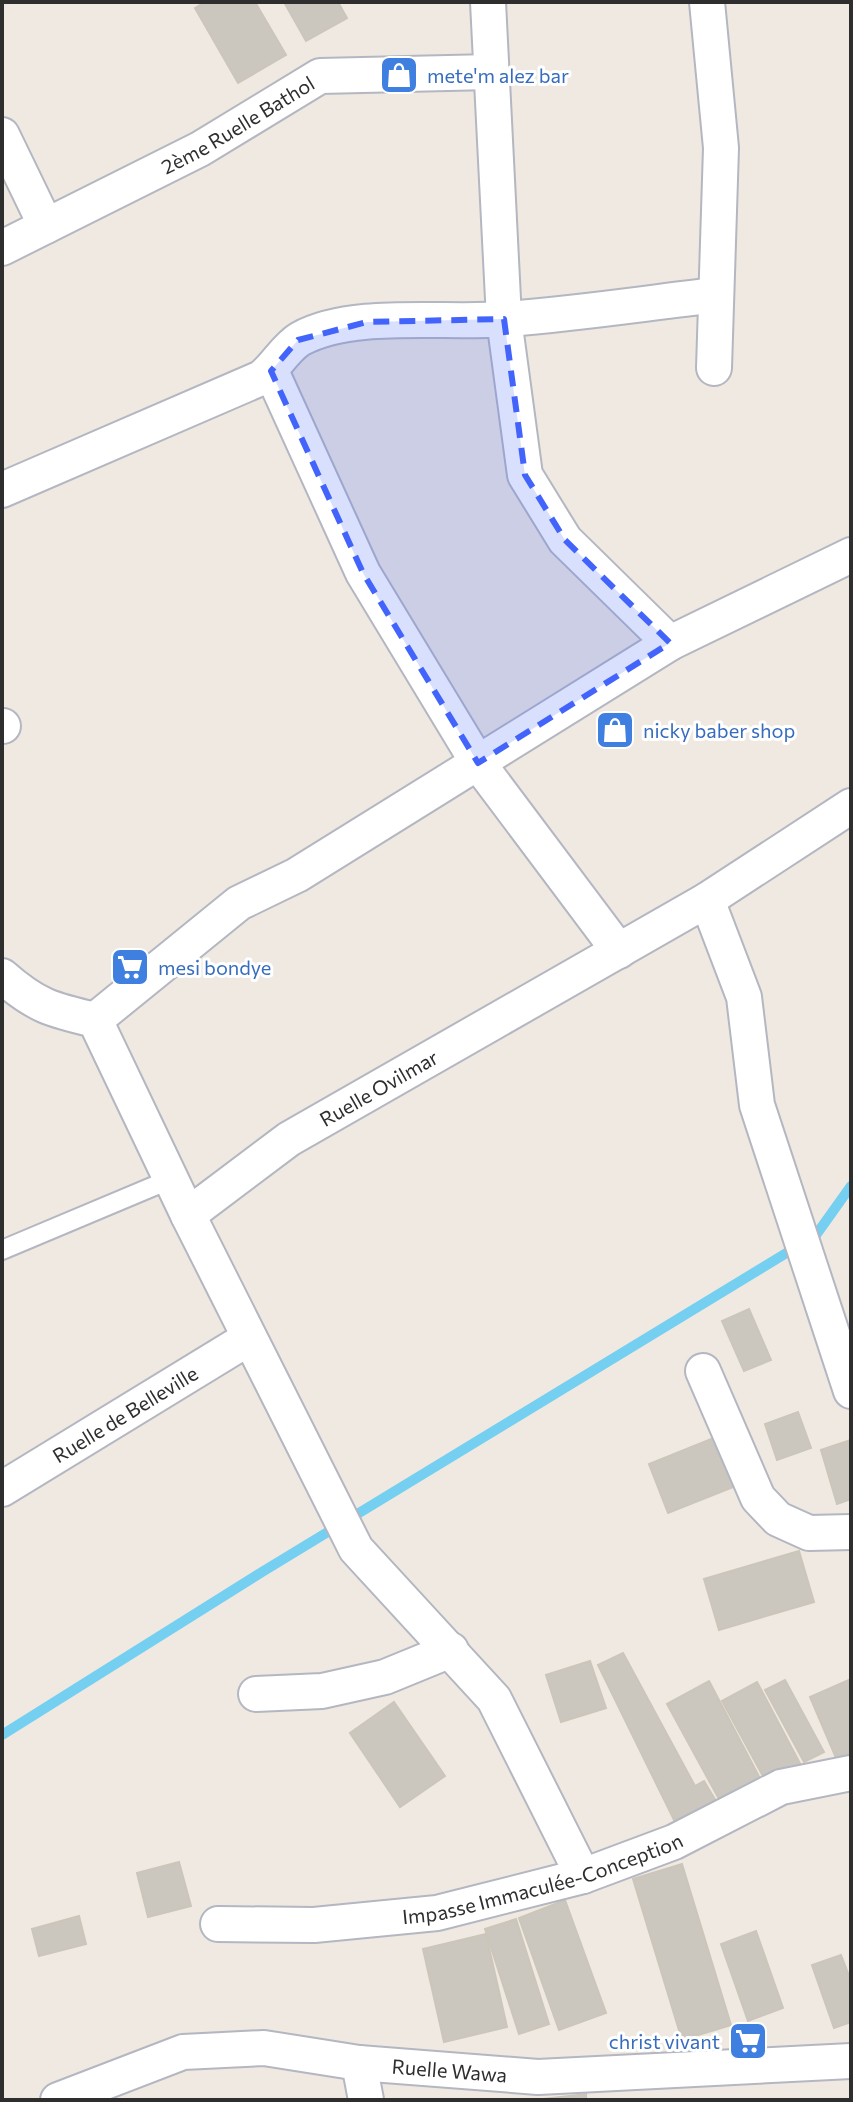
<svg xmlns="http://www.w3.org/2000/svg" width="853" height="2102" viewBox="0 0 853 2102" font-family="Commissioner,sans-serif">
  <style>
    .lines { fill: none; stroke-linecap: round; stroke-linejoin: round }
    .stream { stroke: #75cff0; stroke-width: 10 }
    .building { fill: #cbc7bf; stroke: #cbc5ba; stroke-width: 2 }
    .lane-casing { stroke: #b4b7c1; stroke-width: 22 }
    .street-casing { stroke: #b4b7c1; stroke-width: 38 }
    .lane { stroke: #fff; stroke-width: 18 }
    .street { stroke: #fff; stroke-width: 34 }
    .marked { fill: #4264fb; fill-opacity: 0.2; stroke: #4264fb; stroke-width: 6; stroke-dasharray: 16 10; stroke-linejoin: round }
    .labels { text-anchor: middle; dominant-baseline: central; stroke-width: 6; stroke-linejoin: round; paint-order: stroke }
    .shop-label { font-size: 20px; fill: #366cbe; stroke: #fff; text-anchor: start }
    .street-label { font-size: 20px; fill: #2e2e2e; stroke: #fff }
  </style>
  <rect width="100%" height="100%" fill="#efe9e1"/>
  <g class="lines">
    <!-- stream -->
    <path class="stream" d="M2 1735 262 1572 816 1235 851 1186"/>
  </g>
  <!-- building -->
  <g class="building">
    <path d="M205 2H255L286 55 238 83 195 8Z"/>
    <path d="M284 2H338L347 18 306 41Z"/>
    <path d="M749 1309 771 1360 744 1371 722 1321Z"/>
    <path d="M798 1412 811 1448 777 1460 765 1424Z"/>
    <path d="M726 1433 746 1482 668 1513 649 1464Z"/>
    <path d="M851 1440V1499L837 1504 821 1450Z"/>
    <path d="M799 1551 814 1602 719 1630 704 1579Z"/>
    <path d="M623 1653 695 1786 704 1781 716 1801 675 1822 598 1665Z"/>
    <path d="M590 1661 606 1708 561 1722 546 1675Z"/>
    <path d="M851 1679V1768L842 1772 810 1697Z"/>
    <path d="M785 1680 824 1752 804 1762 765 1690Z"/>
    <path d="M709 1681 765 1788 725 1810 667 1704Z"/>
    <path d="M757 1682 804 1771 770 1789 722 1701Z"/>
    <path d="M394 1702 445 1776 400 1807 350 1733Z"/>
    <path d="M179 1862 191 1906 148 1917 137 1873Z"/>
    <path d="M682 1864 731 2025 682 2040 633 1879Z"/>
    <path d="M565 1900 606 2013 559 2030 519 1918Z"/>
    <path d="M79 1916 86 1944 39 1956 32 1929Z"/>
    <path d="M516 1919 549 2024 519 2034 485 1929Z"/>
    <path d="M756 1931 783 2008 748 2021 721 1944Z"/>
    <path d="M486 1934 507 2027 444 2042 423 1949Z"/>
    <path d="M841 1955 851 1981V2022L834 2028 812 1965Z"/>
    <path d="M586 2094V2100H544L543 2099Z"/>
  </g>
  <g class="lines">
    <!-- lane casing -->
    <g class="lane-casing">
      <path id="lane" d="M2 1250 171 1179"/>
    </g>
    <!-- street casing -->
    <g class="street-casing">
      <g id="street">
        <path d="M488 2 504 319 525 475 565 540 670 643 851 555"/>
        <path d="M707 2 721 148 714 368"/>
        <path d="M2 135 46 226"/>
        <path id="s1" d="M2 248 200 149 320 76 491 72"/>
        <path d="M271 371 363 573 478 763 619 951"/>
        <path d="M2 490 261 378C275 368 285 348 300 339 352 310 445 324 505 319 575 314 646 303 716 295"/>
        <path d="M2 726H3"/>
        <path d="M707 900 744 997 757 1105 851 1391"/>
        <path id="s2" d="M2 976C36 1006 52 1010 95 1020L188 1215 289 1139 707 900 851 806"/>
        <path d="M95 1020 239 903 297 875 670 643"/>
        <path d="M188 1215 356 1549 494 1699 583 1876"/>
        <path d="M703 1371 758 1498 778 1519 809 1533 851 1532"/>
        <path id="s3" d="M2 1489 249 1338"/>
        <path d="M256 1694 322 1691 385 1677 451 1650"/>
        <path id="s4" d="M218 1924 314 1925 437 1913 583 1876 674 1842 781 1787 851 1773"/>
        <path d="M359 2063 366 2100"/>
        <path id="s5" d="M58 2100 183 2052 264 2048 359 2063 538 2077 851 2061"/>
      </g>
    </g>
    <!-- lane -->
    <use href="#lane" class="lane"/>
    <!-- street -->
    <use href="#street" class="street"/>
  </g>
  <!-- marked area -->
  <path class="marked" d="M504 319 525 475 565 540 670 643 478 763 363 573 271 371 298 340 367 322Z"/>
  <!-- icons -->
  <defs>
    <g id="shop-square" transform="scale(2)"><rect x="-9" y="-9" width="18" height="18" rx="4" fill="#3f7fe0" stroke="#fff"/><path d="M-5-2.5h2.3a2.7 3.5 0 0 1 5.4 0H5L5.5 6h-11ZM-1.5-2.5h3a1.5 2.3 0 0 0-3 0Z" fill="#fff"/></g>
    <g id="supermarket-square" transform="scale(2)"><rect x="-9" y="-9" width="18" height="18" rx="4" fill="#3f7fe0" stroke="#fff"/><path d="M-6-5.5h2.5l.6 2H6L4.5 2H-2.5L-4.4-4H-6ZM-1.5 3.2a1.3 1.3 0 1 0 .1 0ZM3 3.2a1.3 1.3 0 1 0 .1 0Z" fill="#fff"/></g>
  </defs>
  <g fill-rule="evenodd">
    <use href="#shop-square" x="399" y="75"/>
    <use href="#shop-square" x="615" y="730"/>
    <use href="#supermarket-square" x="130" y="967"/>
    <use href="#supermarket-square" x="748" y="2041"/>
  </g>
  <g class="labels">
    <!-- shop labels -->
    <g class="shop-label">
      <text x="427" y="75">mete'm alez bar</text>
      <text x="643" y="730">nicky baber shop</text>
      <text x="158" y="967">mesi bondye</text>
      <text x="720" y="2041" text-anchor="end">christ vivant</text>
    </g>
    <!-- street labels -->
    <g class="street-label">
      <text stroke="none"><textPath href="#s1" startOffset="266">2ème Ruelle Bathol</textPath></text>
      <text stroke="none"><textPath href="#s2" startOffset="550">Ruelle Ovilmar</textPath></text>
      <text stroke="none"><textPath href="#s3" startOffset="144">Ruelle de Belleville</textPath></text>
      <text stroke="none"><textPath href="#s4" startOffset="330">Impasse Immaculée-Conception</textPath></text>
      <text stroke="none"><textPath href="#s5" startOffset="402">Ruelle Wawa</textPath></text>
    </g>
  </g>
  <!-- border -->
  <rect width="853" height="2102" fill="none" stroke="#2e2e2e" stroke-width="8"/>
</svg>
